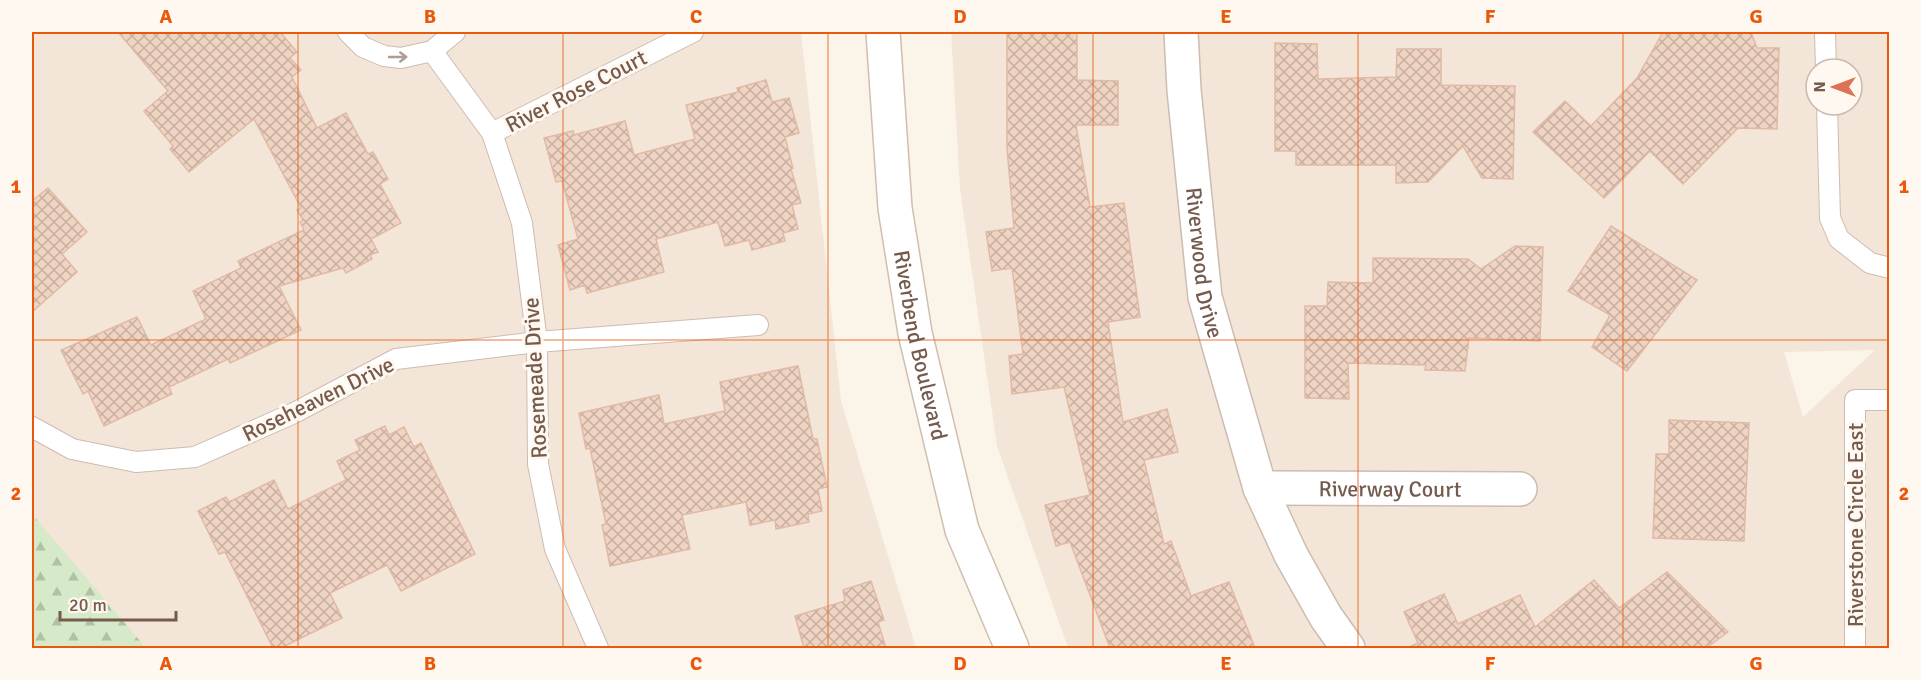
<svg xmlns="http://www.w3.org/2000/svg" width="1921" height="680" viewBox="0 0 1921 680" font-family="Signika,sans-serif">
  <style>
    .residential { fill: #f3e6d8; fill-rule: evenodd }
    .forest { fill: url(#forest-firs) }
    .building { fill: url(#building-cross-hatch); stroke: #e1baa4; stroke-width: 1.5 }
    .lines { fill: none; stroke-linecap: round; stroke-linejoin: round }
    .lane-casing { stroke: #cdbcb0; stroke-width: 22 }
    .street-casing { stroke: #cdbcb0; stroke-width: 36 }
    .secondary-casing { stroke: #d2beb0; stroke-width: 36 }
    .lane { stroke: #fff; stroke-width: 20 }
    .street { stroke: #fff; stroke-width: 33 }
    .secondary { stroke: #fff; stroke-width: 33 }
    .oneway { stroke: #ac9d95 }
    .grid { fill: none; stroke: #e8590c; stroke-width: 1.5; stroke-opacity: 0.55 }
    .labels { text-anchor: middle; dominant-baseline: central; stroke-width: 6; stroke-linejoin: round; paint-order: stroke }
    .street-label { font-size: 22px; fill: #755b4e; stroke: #fef8f0 }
    .neatline { fill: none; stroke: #e8590c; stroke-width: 2 }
    .grid-label { font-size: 20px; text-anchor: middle; font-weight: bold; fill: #e8590c }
  </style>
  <defs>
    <pattern id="forest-firs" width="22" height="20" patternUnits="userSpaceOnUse" patternTransform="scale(1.5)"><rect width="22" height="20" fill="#d6e9c8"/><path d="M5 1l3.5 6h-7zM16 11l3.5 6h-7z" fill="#b2c0a5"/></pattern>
    <pattern id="building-cross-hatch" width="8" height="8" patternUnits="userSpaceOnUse" patternTransform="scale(1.5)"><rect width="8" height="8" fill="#efd4c3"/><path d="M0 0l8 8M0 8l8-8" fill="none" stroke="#c6afa1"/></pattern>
  </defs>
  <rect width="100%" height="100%" fill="#fbf4e9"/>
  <!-- residential -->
  <g class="residential">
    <path d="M32 32H801L841 401 916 648H142L32 519Z"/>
    <path d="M951 32H1889V648H1068L997 446 960 189ZM1816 69H1852V105H1816ZM1873 350 1874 351 1803 417 1784 352Z"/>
  </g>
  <!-- forest -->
  <path class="forest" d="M32 514 146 648H32Z"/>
  <!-- building -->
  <g class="building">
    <path d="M118 32H280L297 52 290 58 301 70 292 77 317 128 346 113 368 154 373 152 388 179 380 184 401 223 371 239 378 252 370 255 372 259 346 273 343 268 279 286 301 330 230 363 228 359 169 387 172 394 104 426 88 391 83 394 61 350 137 317 151 345 206 319 193 291 241 268 238 261 304 230 300 222 303 220 297 210 301 208 254 119 189 172 170 149 173 146 144 111 168 91Z"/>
    <path d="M1663 32H1751L1757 48H1779L1777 129 1738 128 1683 184 1650 151 1604 198 1533 132 1565 101 1591 126 1637 78Z"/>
    <path d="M1007 33H1077V80L1118 81V125H1076L1090 207 1124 203 1140 317 1108 322 1123 422 1167 409 1178 452 1144 460 1164 544 1171 541 1191 596 1229 582 1255 648H1110L1070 542 1056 546 1045 505 1090 495 1064 387 1012 394 1009 356 1023 354 1012 268 992 271 986 232 1014 228 1007 148Z"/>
    <path d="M1275 43 1317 44 1318 79 1396 77 1397 49H1441V85L1515 86 1513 179 1482 178 1463 146 1428 182 1396 183V165H1296V151H1275Z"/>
    <path d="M766 80 772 102 789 98 799 133 785 137 793 168 791 169 801 203 792 205 798 229 783 233 785 241 752 250 749 240 725 246 718 222 656 239 664 272 587 293 585 285 570 290 558 245 578 239 562 181 556 182 544 138 573 131 574 135 625 121 634 155 695 139 686 105 738 92 737 88Z"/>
    <path d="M48 188 87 232 62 254 77 272 32 312V201Z"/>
    <path d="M1611 226 1697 280 1627 371 1592 347 1610 315 1568 291Z"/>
    <path d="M1515 246 1543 247 1540 341 1469 338 1465 371 1425 370 1426 365 1348 363 1349 399 1305 398V306H1327L1328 282 1373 283V258L1468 259 1481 269Z"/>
    <path d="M798 366 813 439H817L827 487 818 489 822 511 808 514 809 522 776 529 775 520 750 525 746 502 682 515 690 549 610 566 602 525 606 524 590 448 586 449 579 413 659 395 664 424 725 411 720 382Z"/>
    <path d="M1669 420 1749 423 1744 541 1653 538 1656 454H1669Z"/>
    <path d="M385 426 389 435 404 427 414 447 421 443 475 554 401 591 387 565 330 593 342 618 281 648H273L225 552 219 554 198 511 226 497 229 502 274 480 288 509 346 480 337 461 360 450 355 440Z"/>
    <path d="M1667 572 1728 632 1706 648H1407L1418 643 1404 612 1444 594 1458 624 1520 595 1535 627 1594 580 1619 608Z"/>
    <path d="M871 581 884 620 878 622 886 648H804L795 616 845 601 843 590Z"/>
  </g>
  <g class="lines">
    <!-- lane casing -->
    <g class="lane-casing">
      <g id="lane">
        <path d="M348 32 363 47 384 56 401 58 432 51 455 32"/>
        <path d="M1825 32 1826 69"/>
        <path d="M432 51 492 133 522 223 537 342 538 464 555 549 598 648"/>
        <path d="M1827 105 1830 218 1839 239 1870 263 1890 268"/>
        <path d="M492 133 693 32"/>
        <path d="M32 427 72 449 136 462 195 457 294 413 396 359 537 342 758 325"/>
        <path d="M1855 648V400H1890"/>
      </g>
    </g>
    <!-- street casing -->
    <g class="street-casing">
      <g id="street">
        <path id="s1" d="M1181 32 1184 90 1205 297 1260 488 1291 555 1326 617 1348 648"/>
        <path id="s2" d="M1260 488 1520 489"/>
      </g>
    </g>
    <!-- secondary casing -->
    <g class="secondary-casing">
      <g id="secondary">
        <path id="s3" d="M883 32 895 208 915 333 962 530 1012 648"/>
      </g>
    </g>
    <!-- lane -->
    <use href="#lane" class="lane"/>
    <!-- street -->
    <use href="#street" class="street"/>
    <!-- secondary -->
    <use href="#secondary" class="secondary"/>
  </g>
  <!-- one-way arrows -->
  <defs><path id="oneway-shaft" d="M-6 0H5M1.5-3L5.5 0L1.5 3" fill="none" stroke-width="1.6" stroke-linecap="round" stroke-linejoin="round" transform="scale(1.5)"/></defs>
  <use class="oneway" href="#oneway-shaft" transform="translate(398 57)"/>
  <!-- grid -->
  <path class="grid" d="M298 32V648M563 32V648M828 32V648M1093 32V648M1358 32V648M1623 32V648M32 340H1890"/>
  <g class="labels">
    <!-- street labels -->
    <g class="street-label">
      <text transform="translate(576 91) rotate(-27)">River Rose Court</text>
      <text stroke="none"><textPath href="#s1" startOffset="232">Riverwood Drive</textPath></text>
      <text stroke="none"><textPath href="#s3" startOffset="316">Riverbend Boulevard</textPath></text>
      <text transform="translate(535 378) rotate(-93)">Rosemeade Drive</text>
      <text transform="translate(318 399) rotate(-26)">Roseheaven Drive</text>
      <text stroke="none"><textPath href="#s2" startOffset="130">Riverway Court</textPath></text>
      <text transform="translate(1855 525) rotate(-90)">Riverstone Circle East</text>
    </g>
  </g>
  <!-- border -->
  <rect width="1921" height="680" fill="none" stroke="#fef8f0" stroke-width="66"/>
  <!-- north arrow -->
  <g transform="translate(1834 87) rotate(270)"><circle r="28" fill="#fef8f0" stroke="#c7b9af" stroke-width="1.5"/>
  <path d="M0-4.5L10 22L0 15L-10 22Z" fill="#de7256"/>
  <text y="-9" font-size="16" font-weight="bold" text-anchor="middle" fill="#755b4e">N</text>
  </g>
  <!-- scale -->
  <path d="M60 611v9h116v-9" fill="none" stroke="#755b4e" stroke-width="3"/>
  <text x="69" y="611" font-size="18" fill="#755b4e" stroke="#fef8f0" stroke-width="4.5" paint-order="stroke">20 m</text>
  <rect x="33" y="33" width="1855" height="614" class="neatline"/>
  <g class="grid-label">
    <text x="166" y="23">A</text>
    <text x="430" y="23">B</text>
    <text x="696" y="23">C</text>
    <text x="960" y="23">D</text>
    <text x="1226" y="23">E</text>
    <text x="1490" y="23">F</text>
    <text x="1756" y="23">G</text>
    <text x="16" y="193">1</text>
    <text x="1904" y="193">1</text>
    <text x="16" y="500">2</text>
    <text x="1904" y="500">2</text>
    <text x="166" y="670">A</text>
    <text x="430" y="670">B</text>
    <text x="696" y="670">C</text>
    <text x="960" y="670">D</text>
    <text x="1226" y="670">E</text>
    <text x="1490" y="670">F</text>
    <text x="1756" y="670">G</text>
  </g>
</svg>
